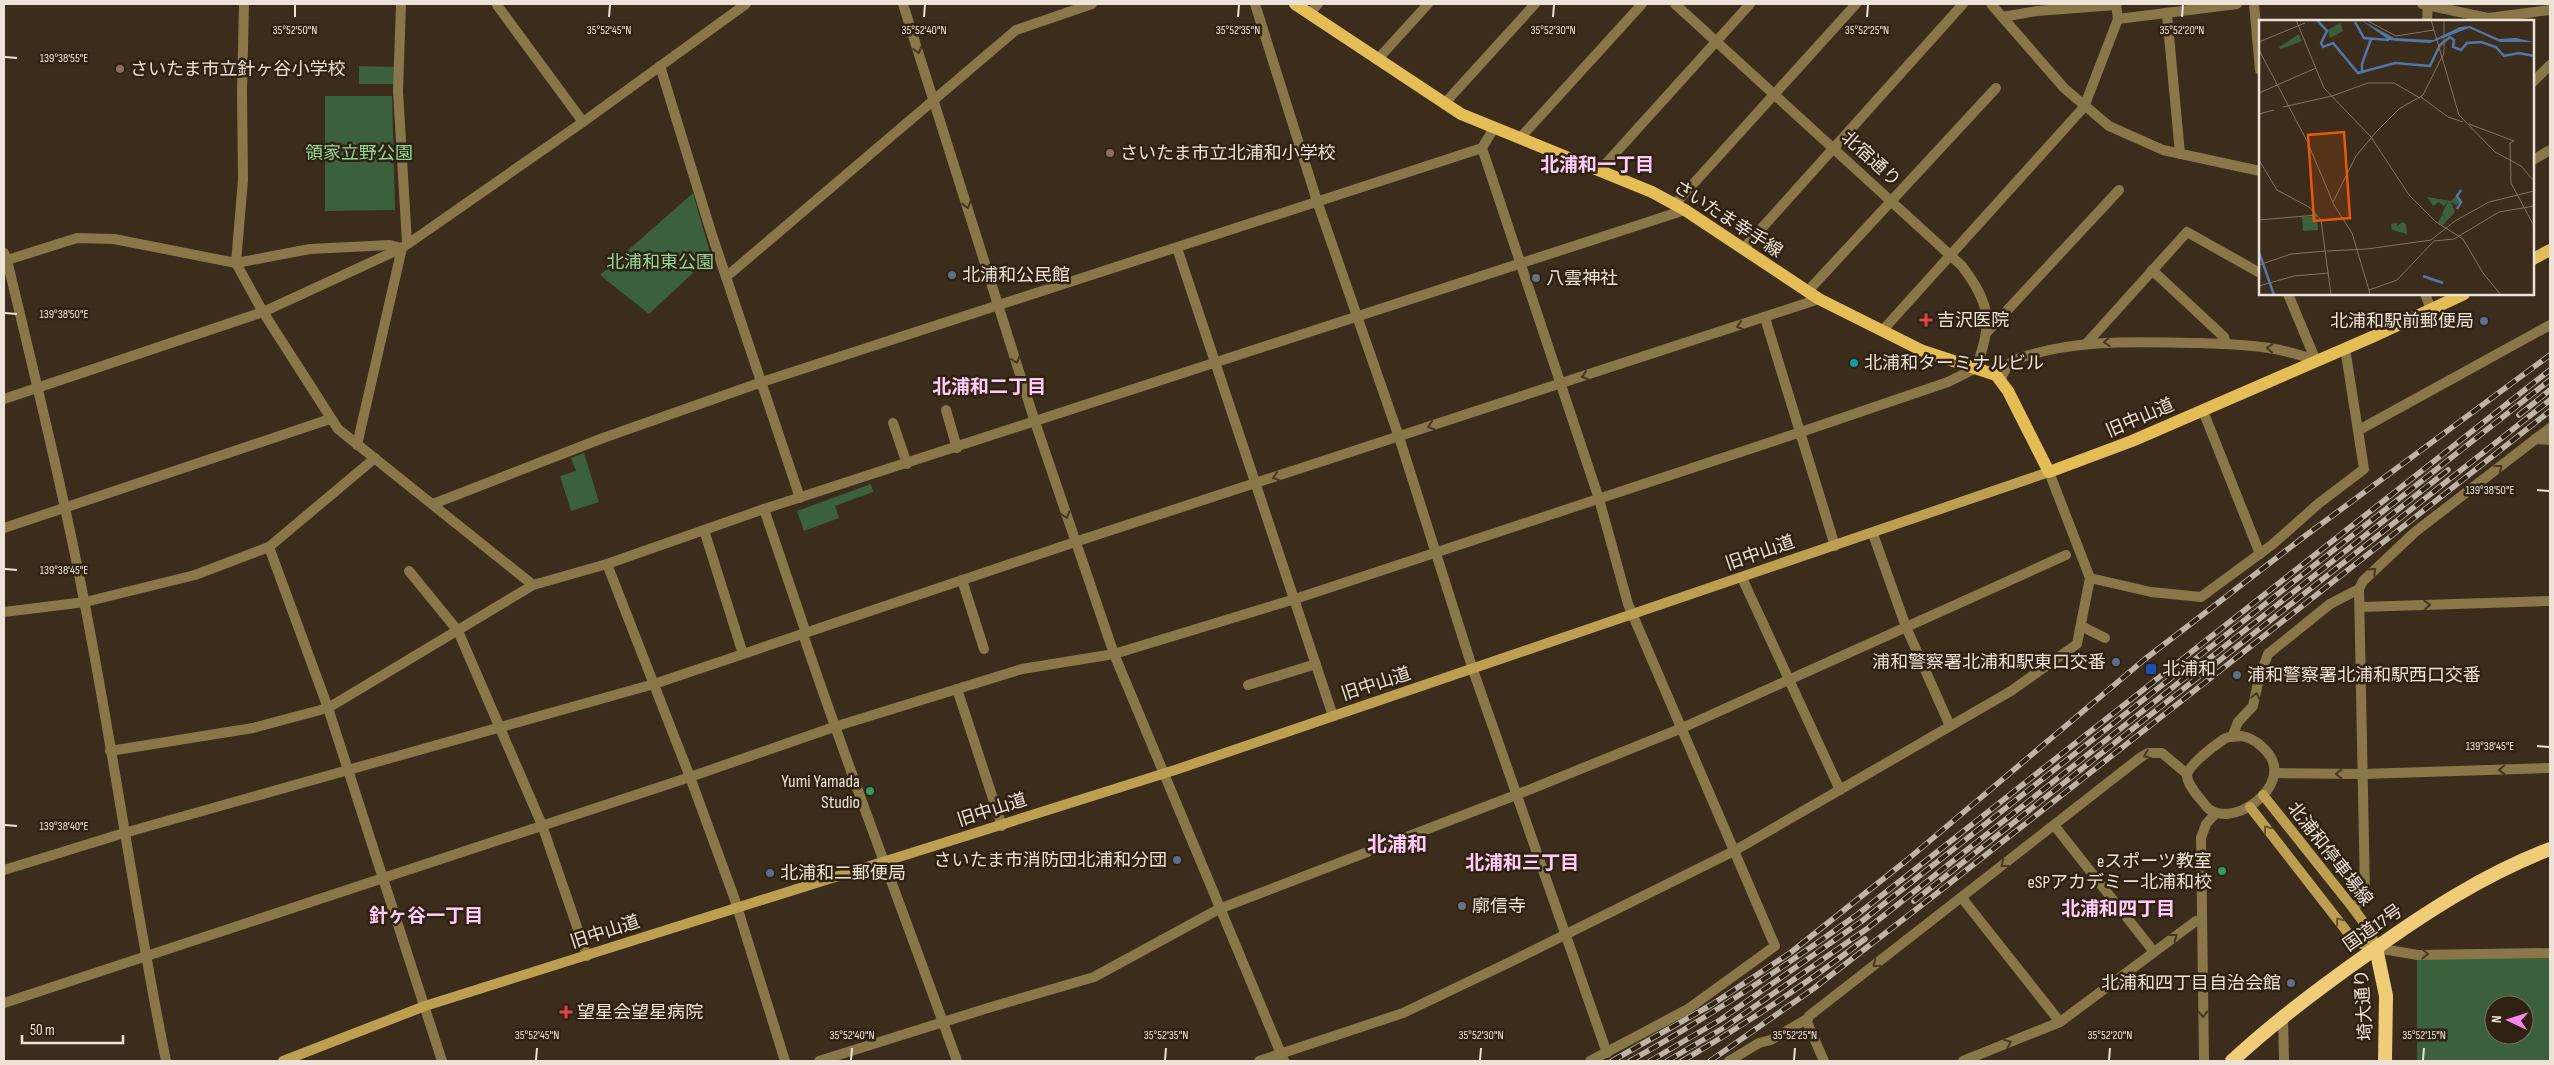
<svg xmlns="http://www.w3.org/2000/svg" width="2554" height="1065" viewBox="0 0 2554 1065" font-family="'Sofia Sans Condensed','Noto Sans JP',sans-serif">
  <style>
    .green { fill: #3a603c; fill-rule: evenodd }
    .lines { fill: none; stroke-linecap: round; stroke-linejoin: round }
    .minor { stroke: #897749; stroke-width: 10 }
    .tertiary { stroke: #897749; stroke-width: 10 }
    .secondary { stroke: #bd9f52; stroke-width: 10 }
    .primary { stroke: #e5bd57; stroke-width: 12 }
    .trunk { stroke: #efcd78; stroke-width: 14 }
    .rail-casing { stroke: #beb3a7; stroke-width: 5.5 }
    .rail { stroke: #302212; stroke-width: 4; stroke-dasharray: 11; stroke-linecap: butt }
    .oneway { stroke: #463720 }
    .oneway2 { stroke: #68542c }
    .ticks { fill: none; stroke: #ece2d8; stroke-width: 2 }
    .education-dot { fill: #8d6e63; stroke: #302212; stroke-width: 2 }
    .service-dot { fill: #5c6f8a; stroke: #302212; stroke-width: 2 }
    .worship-dot { fill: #6b7280; stroke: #302212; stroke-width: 2 }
    .health-dot { fill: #e0444e; stroke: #302212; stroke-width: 2 }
    .culture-dot { fill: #0f9aa8; stroke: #302212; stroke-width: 2 }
    .transit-dot { fill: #1a4fb4; stroke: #302212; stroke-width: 2 }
    .leisure-dot { fill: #2e9e5b; stroke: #302212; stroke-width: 2 }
    .labels { text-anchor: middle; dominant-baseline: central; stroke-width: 5; stroke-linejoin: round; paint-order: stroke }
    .poi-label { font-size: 18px; fill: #ece2d8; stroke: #302212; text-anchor: start }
    .park-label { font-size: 18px; fill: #91da95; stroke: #302212 }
    .street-label { font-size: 18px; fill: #ece2d8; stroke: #302212 }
    .neighbourhood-label { font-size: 19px; font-weight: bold; fill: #feccf8; stroke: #302212 }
    .quarter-label { font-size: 20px; font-weight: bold; fill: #feccf8; stroke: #302212 }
    .inset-river { fill: none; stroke: #5077aa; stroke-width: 2.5 }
    .inset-road { fill: none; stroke: #827567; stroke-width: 1 }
    .view { fill: #e8590c; fill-opacity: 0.15; stroke: #e8590c; stroke-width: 2.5 }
    .inset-edge { fill: none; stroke: #ece2d8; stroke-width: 2.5 }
    .ticks-label { font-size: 12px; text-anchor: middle; fill: #ece2d8; stroke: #302212; stroke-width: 5; stroke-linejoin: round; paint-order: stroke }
  </style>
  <rect width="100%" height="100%" fill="#3b2c1b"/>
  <!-- green -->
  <g class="green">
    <path d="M359 66 395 67 394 84H359Z"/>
    <path d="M325 96H392L395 210 325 211Z"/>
    <path d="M693 193 711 256 649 314 600 275Z"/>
    <path d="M584 453 599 502 571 511 560 476 576 471 571 458Z"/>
    <path d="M871 484 873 492 835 506 839 518 804 531 797 511Z"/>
    <path d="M2550 956V1061H2417V957ZM2494 1005H2524V1035H2494Z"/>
  </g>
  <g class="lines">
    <!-- minor -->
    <g class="minor">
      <path d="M244 4 242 91 243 180 236 263 263 312 338 429 533 585"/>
      <path d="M401 4 398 91 407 243"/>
      <path d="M903 4 1035 422 1114 654 1284 1061"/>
      <path d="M1255 4 1317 201 1399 437 1473 670 1607 1053"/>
      <path d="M1991 4 2064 88 2109 126 2163 150 2260 171"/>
      <path d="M2422 4 2488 18 2550 10"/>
      <path d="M497 5 583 122"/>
      <path d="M1309 14 1318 4"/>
      <path d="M2167 14 2180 154"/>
      <path d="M2002 17 2037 11 2116 5"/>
      <path d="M2118 19 2237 4"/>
      <path d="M2427 21 2428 4"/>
      <path d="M1377 60 1428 4"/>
      <path d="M660 66 711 232 800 498"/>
      <path d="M2533 82 2550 65"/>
      <path d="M1444 104 1535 4"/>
      <path d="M1520 138 1642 4"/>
      <path d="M1482 148 1599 499 1628 604 1775 946 1688 1009 1590 1061"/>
      <path d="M2533 160 2550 150"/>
      <path d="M1601 169 1750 4"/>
      <path d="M1675 204 1856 4"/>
      <path d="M1177 248 1333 716"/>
      <path d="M1743 249 1963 4"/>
      <path d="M4 253 7 260C34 373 62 486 84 600 114 754 135 908 166 1061"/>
      <path d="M4 261 77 238 114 239 236 263 310 249 390 245 402 248"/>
      <path d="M2152 270 2224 337 2226 344"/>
      <path d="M726 277 1016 30 1092 4"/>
      <path d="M1807 292 1996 88"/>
      <path d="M2425 294 2431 309"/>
      <path d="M1765 318 1835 546"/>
      <path d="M1882 331 2084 107 2118 19 2116 4"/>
      <path d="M1987 332 2119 190"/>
      <path d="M2086 344 2187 232 2260 273"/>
      <path d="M2000 380 2008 365 2014 360C2074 338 2138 342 2200 343 2240 345 2279 345 2316 361"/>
      <path d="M4 399 263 312 402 248"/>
      <path d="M946 410 957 448"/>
      <path d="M2203 411 2260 554"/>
      <path d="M893 423 907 464"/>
      <path d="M2359 430 2550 325"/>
      <path d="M2535 439 2550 440"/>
      <path d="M357 445 402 248 583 122 746 4"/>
      <path d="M433 504 603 438 762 382 1482 148 1494 128"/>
      <path d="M764 509 806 633"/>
      <path d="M4 528 330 419"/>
      <path d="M704 530 743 654"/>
      <path d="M1873 534 1906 627 1950 726"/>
      <path d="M269 547 328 708 442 1061"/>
      <path d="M607 564 690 777 734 897 785 1061"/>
      <path d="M409 571 458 631 542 825 587 956"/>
      <path d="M1742 578 1840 790"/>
      <path d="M962 580 984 649"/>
      <path d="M2360 607 2550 601"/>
      <path d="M4 612 85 602 195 575 269 547 375 458"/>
      <path d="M2081 626 2105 638"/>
      <path d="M803 634C851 777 906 919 957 1061"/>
      <path d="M1248 685 1316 664"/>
      <path d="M957 689 1002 826"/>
      <path d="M2232 737 2238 722 2253 706 2259 678 2268 654 2330 604 2359 589 2363 581 2415 532 2550 428"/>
      <path d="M110 751 253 728 328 708 533 585 607 564 764 509 1685 210"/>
      <path d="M2274 773 2363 774 2550 768"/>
      <path d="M2054 825 2154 952"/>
      <path d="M4 870 124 833 654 684 1084 539 1819 299"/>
      <path d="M1962 898 2060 1022"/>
      <path d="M2353 908 2363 899 2365 894 2359 589"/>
      <path d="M2376 948 2418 955 2550 953"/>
      <path d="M4 1003 690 777 834 727 1022 669 1114 654 1295 599 1801 432 1948 382 1976 368"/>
      <path d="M2283 1017 2284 1061"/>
      <path d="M819 1061 988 1008 1094 977 1219 909 1516 795 1682 728 2066 555"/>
      <path d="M1259 1061 1403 1013 1508 963 1734 851 2011 691 2077 644 2090 578 2151 592 2201 597 2273 544 2318 504 2364 469 2345 348"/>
      <path d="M1729 1061 1759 1043 1771 1040 1807 1019"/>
      <path d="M1824 1061 1807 1022 1809 1016 2141 757 2148 753H2162L2187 774"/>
      <path d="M1963 1061 2060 1022 2196 921H2201"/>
      <path d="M2204 1061 2201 838 2206 824 2216 813"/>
    </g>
    <!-- tertiary -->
    <g class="tertiary">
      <path d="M1675 4 1962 266C1992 306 1992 323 1976 368"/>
      <path d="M2254 4 2260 70"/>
      <path d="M2288 294 2316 361"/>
      <path d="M2049 472 2090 578"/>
      <path d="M2242 736C2254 739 2260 744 2267 752 2297 786 2227 834 2205 805 2199 797 2188 786 2187 776 2187 766 2215 745 2224 739 2229 736 2236 737 2242 736Z"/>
    </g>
    <!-- secondary -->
    <g class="secondary">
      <path d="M2263 795 2353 908 2370 931 2376 948"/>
      <path d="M2250 807 2355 942 2376 948"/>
      <path d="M283 1061 425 1006 1175 770 2049 472"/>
    </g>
    <!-- primary -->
    <g class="primary">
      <path d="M1295 4 1461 114 1652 192 1685 210 1819 299 1923 351 1996 375 2008 391 2049 472 2132 441 2372 337 2464 294"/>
      <path d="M2533 259 2550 250"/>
    </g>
    <!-- trunk -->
    <g class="trunk">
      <path d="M2376 948 2386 996 2385 1061"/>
      <path d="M2232 1061C2275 1021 2322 986 2369 953 2426 912 2485 874 2550 849"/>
    </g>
    <!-- rail casing -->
    <g class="rail-casing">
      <g id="rail">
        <path d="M2519 415 2550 390"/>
        <path d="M1914 901 2550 400"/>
        <path d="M1612 1061 1711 1005 1790 953 1907 860 2145 659 2305 536 2550 355"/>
        <path d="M1630 1061C1709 1017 1784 967 1858 914L2550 370"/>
        <path d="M1650 1061 1720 1020 1862 921 2550 380"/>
        <path d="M1667 1061 1725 1027 1868 928 2448 470"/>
        <path d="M1682 1061C1746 1024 1806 984 1865 939"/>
        <path d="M1710 1061 1813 989 1936 894 2550 411"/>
      </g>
    </g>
    <!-- rail -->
    <use href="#rail" class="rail"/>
  </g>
  <!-- one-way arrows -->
  <defs><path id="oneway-chevron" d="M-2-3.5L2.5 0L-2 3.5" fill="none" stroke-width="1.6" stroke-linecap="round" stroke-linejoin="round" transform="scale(1.25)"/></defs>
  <g class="oneway">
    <use href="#oneway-chevron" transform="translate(918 50) rotate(72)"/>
    <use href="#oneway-chevron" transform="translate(967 205) rotate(73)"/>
    <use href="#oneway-chevron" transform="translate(1740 326) rotate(162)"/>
    <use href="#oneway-chevron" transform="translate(2107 342) rotate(177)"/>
    <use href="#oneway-chevron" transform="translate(2270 348) rotate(-175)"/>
    <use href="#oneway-chevron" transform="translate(1016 360) rotate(72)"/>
    <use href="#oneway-chevron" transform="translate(1585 376) rotate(162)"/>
    <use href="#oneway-chevron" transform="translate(1431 426) rotate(162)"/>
    <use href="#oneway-chevron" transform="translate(2499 468) rotate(-38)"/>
    <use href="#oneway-chevron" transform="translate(1276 477) rotate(162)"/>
    <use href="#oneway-chevron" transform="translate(1066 515) rotate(72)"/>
    <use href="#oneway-chevron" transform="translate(2373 571) rotate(-44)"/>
    <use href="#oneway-chevron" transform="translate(2427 605) rotate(-2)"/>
    <use href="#oneway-chevron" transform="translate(2256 696) rotate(-78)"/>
    <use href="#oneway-chevron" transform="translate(2147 755) rotate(157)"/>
    <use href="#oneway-chevron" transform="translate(2502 770) rotate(178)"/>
    <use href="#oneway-chevron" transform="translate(2339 774) rotate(-180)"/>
    <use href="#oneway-chevron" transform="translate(2004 864) rotate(142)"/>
    <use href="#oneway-chevron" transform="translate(2174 937) rotate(-37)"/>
    <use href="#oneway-chevron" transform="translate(2425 954) rotate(1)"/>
    <use href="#oneway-chevron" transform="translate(1876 964) rotate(142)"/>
    <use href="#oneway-chevron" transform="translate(2203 1014) rotate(89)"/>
    <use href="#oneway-chevron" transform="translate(2008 1043) rotate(-22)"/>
  </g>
  <g class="oneway2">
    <use href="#oneway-chevron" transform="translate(2267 829) rotate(-128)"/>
    <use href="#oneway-chevron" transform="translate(2339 921) rotate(-128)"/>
  </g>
  <!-- ticks -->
  <path class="ticks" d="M295 17V5M609 17 610 5M924 17 925 5M1238 17 1239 5M1553 17 1554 5M1867 17 1868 5M2182 17 2183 5M5 57 17 58M5 313 17 314M2537 490 2549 491M5 569 17 570M2537 746 2549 747M5 825 17 826M536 1060 537 1048M851 1060 852 1048M1165 1060 1166 1048M1480 1060 1481 1048M1794 1060 1795 1048M2109 1060 2110 1048M2423 1060 2424 1048"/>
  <!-- markers -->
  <g class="education-dot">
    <circle cx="120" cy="69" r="5"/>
    <circle cx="1110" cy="153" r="5"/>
  </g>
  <g class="service-dot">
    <circle cx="952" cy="275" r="5"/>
    <circle cx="2484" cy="321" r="5"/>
    <circle cx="2116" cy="662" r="5"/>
    <circle cx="2237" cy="675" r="5"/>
    <circle cx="1177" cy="860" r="5"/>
    <circle cx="770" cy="873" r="5"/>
    <circle cx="2291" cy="983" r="5"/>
  </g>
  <g class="worship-dot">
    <circle cx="1536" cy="278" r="5"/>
    <circle cx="1462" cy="906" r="5"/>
  </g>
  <g class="health-dot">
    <path d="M1923.5 312.5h5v5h5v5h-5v5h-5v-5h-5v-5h5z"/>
    <path d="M563.5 1004.5h5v5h5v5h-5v5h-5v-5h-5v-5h5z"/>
  </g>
  <circle class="culture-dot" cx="1854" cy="363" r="5"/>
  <rect class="transit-dot" x="2145" y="663" width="12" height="12" rx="2.5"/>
  <g class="leisure-dot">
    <circle cx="870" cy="791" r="5"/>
    <circle cx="2222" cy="871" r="5"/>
  </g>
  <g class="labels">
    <!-- poi labels -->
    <g class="poi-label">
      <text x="130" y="69">さいたま市立針ヶ谷小学校</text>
      <text x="1120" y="153">さいたま市立北浦和小学校</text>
      <text x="962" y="275">北浦和公民館</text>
      <text x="1546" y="278">八雲神社</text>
      <text x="1937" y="320">吉沢医院</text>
      <text x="2474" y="321" text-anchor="end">北浦和駅前郵便局</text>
      <text x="1864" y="363">北浦和ターミナルビル</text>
      <text x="2106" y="662" text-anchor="end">浦和警察署北浦和駅東口交番</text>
      <text x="2162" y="669">北浦和</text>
      <text x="2247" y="675">浦和警察署北浦和駅西口交番</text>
      <text x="860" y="781" text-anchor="end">Yumi Yamada<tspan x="860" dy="21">Studio</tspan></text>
      <text x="1167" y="860" text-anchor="end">さいたま市消防団北浦和分団</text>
      <text x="2212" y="861" text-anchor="end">eスポーツ教室<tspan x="2212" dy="21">eSPアカデミー北浦和校</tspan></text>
      <text x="780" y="873">北浦和二郵便局</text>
      <text x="1472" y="906">廓信寺</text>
      <text x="2281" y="983" text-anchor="end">北浦和四丁目自治会館</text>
      <text x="577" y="1012">望星会望星病院</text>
    </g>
    <!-- park labels -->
    <g class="park-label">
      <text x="359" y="153">領家立野公園</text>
      <text x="660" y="262">北浦和東公園</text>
    </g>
    <!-- street labels -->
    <g class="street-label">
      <text transform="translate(1871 159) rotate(42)">北宿通り</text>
      <text transform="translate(1728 219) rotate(33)">さいたま幸手線</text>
      <text transform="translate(2140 418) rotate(-23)">旧中山道</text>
      <text transform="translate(1760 553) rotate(-19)">旧中山道</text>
      <text transform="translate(1376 684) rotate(-18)">旧中山道</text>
      <text transform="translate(992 810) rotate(-18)">旧中山道</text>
      <text transform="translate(2330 854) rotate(52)">北浦和停車場線</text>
      <text transform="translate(2373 928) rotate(-35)">国道17号</text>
      <text transform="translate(605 932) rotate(-18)">旧中山道</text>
      <text transform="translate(2364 1005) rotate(-94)">埼大通り</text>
    </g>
    <!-- neighbourhood labels -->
    <g class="neighbourhood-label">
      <text x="1597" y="165">北浦和一丁目</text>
      <text x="989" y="387">北浦和二丁目</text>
      <text x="1522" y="863">北浦和三丁目</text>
      <text x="2118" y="909">北浦和四丁目</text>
      <text x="426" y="916">針ヶ谷一丁目</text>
    </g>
    <!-- quarter labels -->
    <g class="quarter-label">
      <text x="1397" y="845">北浦和</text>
    </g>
  </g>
  <!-- overview -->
  <g transform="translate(2259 20)">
    <rect width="275" height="275" fill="#3b2c1b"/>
    <path d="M81 3 84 11 71 18 69 10ZM40 14 43 21 22 29 20 27ZM197 176 201 182 197 185 192 182 196 192 183 206 179 202 183 195 186 197 183 194 189 181 185 186 180 182 174 186 168 177 192 181ZM58 196 59 210 44 211 43 197ZM143 202 147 204 148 214 133 210 132 204 138 203V206Z" fill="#3a603c"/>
    <path d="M102 0 135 18 174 20 201 7 211 6 240 19 257 18 275 22H241L210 8 171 23 138 21 130 20Z" fill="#5077aa"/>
    <path class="inset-river" d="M58 0 68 11 62 23 64 27 74 23 99 53 136 43 171 46 181 25 191 17 195 20 194 27 202 30 208 23 222 22 237 27 245 36 260 33 275 36M96 2 105 18 130 20M103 52V44L112 19M198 189 202 182 198 176 202 170M0 232 15 275M164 256 184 263"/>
    <path class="inset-road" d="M37 0 65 68 112 117 150 175 177 202 204 219 224 253 242 275M107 0 137 16 175 10M172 0 200 95 236 132 262 146 275 161M0 22 46 3M0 30 48 121 75 185 93 213 110 270M0 73 57 48M162 77 189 97 204 102M24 87 73 76 109 63H135L161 78M0 94 15 90M210 104 255 121M255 121 251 123 252 163 275 206M0 140 18 170 50 187 62 200 72 275M74 182 97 136 117 112 140 89 164 75 185 33V0M0 200 58 195M68 231 108 229 172 220 196 201 230 182 275 171M0 245 32 234 67 231M0 266 35 256 70 253M111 275 110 270 138 260 175 221 195 219 240 192 275 186"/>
    <path class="view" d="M85 112 91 198 55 201 49 115Z"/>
    <rect width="275" height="275" class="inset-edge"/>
  </g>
  <g class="ticks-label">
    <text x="295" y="34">35°52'50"N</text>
    <text x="609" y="34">35°52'45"N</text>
    <text x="924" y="34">35°52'40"N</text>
    <text x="1238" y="34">35°52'35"N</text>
    <text x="1553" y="34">35°52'30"N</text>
    <text x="1867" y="34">35°52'25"N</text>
    <text x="2182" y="34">35°52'20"N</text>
    <text x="64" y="62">139°38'55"E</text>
    <text x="64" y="318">139°38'50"E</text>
    <text x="2490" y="494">139°38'50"E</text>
    <text x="64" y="574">139°38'45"E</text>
    <text x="2490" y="750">139°38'45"E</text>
    <text x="64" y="830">139°38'40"E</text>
    <text x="537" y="1039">35°52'45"N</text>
    <text x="852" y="1039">35°52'40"N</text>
    <text x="1166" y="1039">35°52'35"N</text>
    <text x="1481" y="1039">35°52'30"N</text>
    <text x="1795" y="1039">35°52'25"N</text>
    <text x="2110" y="1039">35°52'20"N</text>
    <text x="2424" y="1039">35°52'15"N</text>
  </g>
  <!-- border -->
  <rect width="2554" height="1065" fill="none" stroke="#ece2d8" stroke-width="10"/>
  <!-- north arrow -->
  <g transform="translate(2509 1020) rotate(274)"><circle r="24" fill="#302212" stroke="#7b6f61"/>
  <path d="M0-4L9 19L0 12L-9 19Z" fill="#f688ed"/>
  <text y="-8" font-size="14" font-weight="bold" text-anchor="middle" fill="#ece2d8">N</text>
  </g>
  <!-- scale -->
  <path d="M22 1035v8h101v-8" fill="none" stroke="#ece2d8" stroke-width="2.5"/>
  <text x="30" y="1035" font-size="15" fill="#ece2d8" stroke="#302212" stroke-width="4" paint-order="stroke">50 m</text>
</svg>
